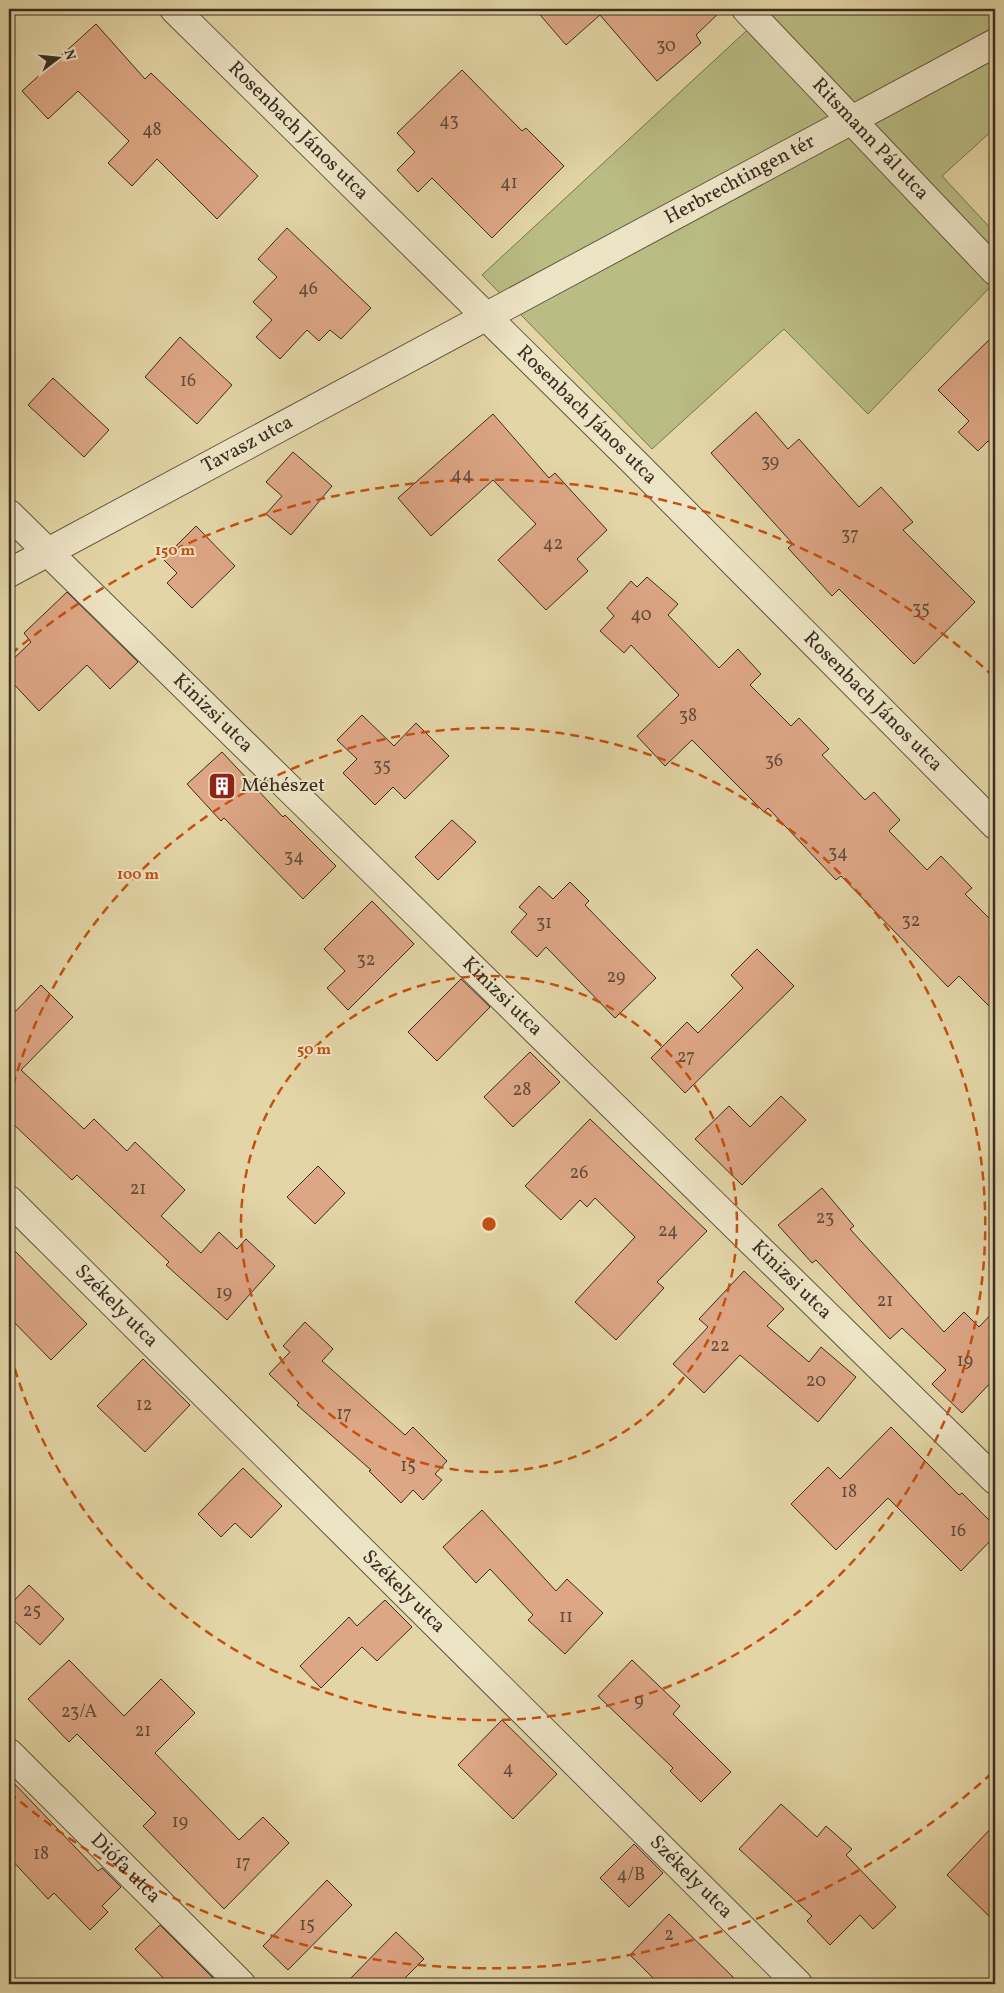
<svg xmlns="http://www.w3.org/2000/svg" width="1004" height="1993" viewBox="0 0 1004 1993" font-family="Vollkorn,serif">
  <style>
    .green { fill: #b9bc83; stroke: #787553 }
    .building { fill: #dda685; stroke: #382e23 }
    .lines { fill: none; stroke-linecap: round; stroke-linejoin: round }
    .minor-casing { stroke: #635844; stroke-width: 30 }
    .minor { stroke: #ede4c5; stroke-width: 28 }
    .ring { fill: none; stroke: #c55011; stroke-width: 2.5; stroke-dasharray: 9 6 }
    .labels { text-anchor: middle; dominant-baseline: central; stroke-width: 4; stroke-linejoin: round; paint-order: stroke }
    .number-label { font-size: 18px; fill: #614c3c }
    .street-label { font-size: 20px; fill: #382e23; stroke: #ede4c5 }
    .poi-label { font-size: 20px; fill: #382e23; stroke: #ede4c5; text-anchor: start }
    .centre { fill: #c55011; stroke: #ede4c5; stroke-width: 2.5 }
    .ring-label { font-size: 15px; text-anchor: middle; font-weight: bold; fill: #c55011; stroke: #ede4c5; stroke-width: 4; stroke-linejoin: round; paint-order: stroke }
  </style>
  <rect width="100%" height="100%" fill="#e3d5a6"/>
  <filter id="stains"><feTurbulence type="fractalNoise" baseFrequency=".004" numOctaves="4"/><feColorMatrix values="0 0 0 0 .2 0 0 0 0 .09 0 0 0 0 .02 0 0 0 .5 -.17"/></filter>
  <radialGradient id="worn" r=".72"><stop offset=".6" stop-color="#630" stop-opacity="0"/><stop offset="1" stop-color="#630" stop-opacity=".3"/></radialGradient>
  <!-- green -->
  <path class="green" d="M770 9H995V128L942 176 995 233V282L868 414 784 329 652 449 482 275Z"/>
  <!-- building -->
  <g class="building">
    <path d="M535 9H723L696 35 701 43 657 81 600 15 566 45Z"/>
    <path d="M96 24 145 79 151 73 258 176 217 219 157 159 132 186 108 163 129 141 78 91 48 119 22 91Z"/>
    <path d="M462 70 522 131 526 128 564 166 492 238 432 178 418 192 397 170 415 152 397 133Z"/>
    <path d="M287 228 371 308 341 339 330 330 319 341 307 330 280 359 256 337 272 320 253 302 277 277 258 259Z"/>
    <path d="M995 334V448L988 441 978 451 958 432 969 421 938 390Z"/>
    <path d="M180 337 232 385 197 424 145 377Z"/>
    <path d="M53 378 109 430 84 457 28 405Z"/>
    <path d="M756 412 788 449 799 439 859 507 881 487 913 522 903 530 975 602 914 664 839 589 832 596 788 548 793 544 711 453Z"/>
    <path d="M493 414 549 478 555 473 607 530 577 559 588 571 546 610 498 560 536 524 493 480 431 536 398 498Z"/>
    <path d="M293 452 332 486 291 535 266 514 282 496 266 482Z"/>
    <path d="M196 526 235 566 192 608 167 583 177 573 163 559Z"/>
    <path d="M647 577 678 604 668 615 719 668 738 649 761 674 750 685 791 726 799 718 829 749 822 755 865 800 874 792 900 820 889 831 927 870 941 856 972 888 965 894 995 924V1012L959 976 948 987 841 876 836 880 768 808 764 812 692 740 665 766 637 736 679 695 631 645 624 653 600 631 614 616 607 608 631 581 637 587Z"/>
    <path d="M67 592 138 662 110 689 87 665 39 711 9 679V663L31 642 24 633Z"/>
    <path d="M362 715 394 746 416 723 449 756 405 799 393 787 375 805 343 773 357 759 337 740Z"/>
    <path d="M222 752 283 817 285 815 336 866 303 899 224 818 221 821 187 784Z"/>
    <path d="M452 820 476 842 438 880 415 857Z"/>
    <path d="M570 882 589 901 585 905 656 978 615 1018 546 947 537 957 511 932 527 914 519 907 539 886 553 899Z"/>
    <path d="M372 901 414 944 348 1010 327 988 345 971 324 949Z"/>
    <path d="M757 949 794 986 685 1093 651 1058 687 1022 698 1033 743 988 731 975Z"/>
    <path d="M461 979 490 1007 437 1061 408 1032Z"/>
    <path d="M41 985 73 1017 21 1070 84 1129 94 1119 127 1151 135 1142 185 1190 161 1216 201 1253 219 1232 237 1249 246 1239 275 1266 227 1320 166 1265 169 1262 77 1175 72 1180 9 1120V1018Z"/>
    <path d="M530 1052 560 1082 513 1127 484 1097Z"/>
    <path d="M781 1096 806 1120 742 1185 695 1139 729 1106 750 1127Z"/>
    <path d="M590 1119 707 1231 657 1282 664 1288 616 1340 575 1302 635 1237 595 1198 587 1207 580 1200 561 1220 525 1186Z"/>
    <path d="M318 1166 345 1193 315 1224 287 1197Z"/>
    <path d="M822 1188 854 1226 850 1229 944 1332 964 1312 979 1327 995 1310V1378L962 1413 932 1384 946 1370 902 1328 890 1339 816 1260 812 1263 778 1225Z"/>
    <path d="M9 1245 87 1324 51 1360 9 1317Z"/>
    <path d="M744 1271 784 1309 767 1326 809 1362 821 1347 856 1377 818 1422 740 1355 704 1393 673 1364 708 1327 699 1319Z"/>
    <path d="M305 1322 333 1349 322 1361 405 1435 413 1427 447 1461 435 1474 442 1480 423 1500 413 1490 401 1503 369 1471 371 1470 297 1405 299 1403 269 1374 290 1352 283 1346Z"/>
    <path d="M143 1359 190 1405 145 1452 97 1406Z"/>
    <path d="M891 1427 959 1495 962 1493 995 1526V1536L961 1571 888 1498 836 1550 791 1504 828 1467 840 1479Z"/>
    <path d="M243 1468 282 1506 251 1538 235 1523 221 1537 198 1514Z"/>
    <path d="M482 1510 556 1591 567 1579 603 1613 565 1654 528 1620 533 1615 490 1569 476 1583 443 1547Z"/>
    <path d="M29 1585 64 1619 40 1645 9 1616V1606Z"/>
    <path d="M385 1600 412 1627 377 1661 362 1647 321 1688 300 1666 349 1617 357 1626Z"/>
    <path d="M69 1660 124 1716 161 1679 195 1713 155 1753 239 1840 263 1817 289 1843 224 1909 143 1826 156 1813 77 1734 69 1742 28 1699Z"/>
    <path d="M632 1660 680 1706 673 1714 731 1772 701 1802 670 1771 673 1768 598 1696Z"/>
    <path d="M502 1720 557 1774 513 1819 458 1765Z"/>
    <path d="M9 1778 98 1871 102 1868 121 1887 102 1906 108 1912 90 1930 54 1893 48 1899 9 1857Z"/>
    <path d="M781 1804 817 1837 826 1826 852 1849 846 1855 896 1907 873 1929 860 1915 830 1945 807 1921 812 1916 739 1849Z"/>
    <path d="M995 1824V1922L947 1875Z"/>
    <path d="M634 1844 663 1873 629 1907 600 1878Z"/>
    <path d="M327 1880 352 1905 288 1970 263 1946Z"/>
    <path d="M669 1914 740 1984H659L630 1955Z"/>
    <path d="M160 1925 219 1984H169L135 1949Z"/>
    <path d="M396 1932 424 1959 399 1984H345Z"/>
  </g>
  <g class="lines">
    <!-- minor casing -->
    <g class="minor-casing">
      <g id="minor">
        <path id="s1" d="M174 9 635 463 995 825"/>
        <path id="s2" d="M746 9 995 271"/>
        <path id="s3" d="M9 514 995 1480"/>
        <path id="s4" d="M9 573 995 43"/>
        <path id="s5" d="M9 1200 798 1984"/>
        <path id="s6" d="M9 1753 241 1984"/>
      </g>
    </g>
    <!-- minor -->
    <use href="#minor" class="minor"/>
  </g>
  <!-- distance rings -->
  <g class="ring">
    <circle cx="489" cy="1224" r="248"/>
    <path d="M9 1100A496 496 0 1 1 9 1348"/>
    <path d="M992 1773A744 744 0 0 1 11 1794M11 654A744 744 0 0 1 992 675"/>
  </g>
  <!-- icons -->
  <defs>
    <g id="building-square" transform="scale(1.4375)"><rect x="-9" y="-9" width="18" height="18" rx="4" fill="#8f2418" stroke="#ede4c5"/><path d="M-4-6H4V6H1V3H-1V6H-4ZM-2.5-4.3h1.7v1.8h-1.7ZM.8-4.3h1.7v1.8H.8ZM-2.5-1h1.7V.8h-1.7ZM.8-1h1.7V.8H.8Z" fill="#fff"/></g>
  </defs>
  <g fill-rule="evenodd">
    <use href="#building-square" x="222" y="786"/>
  </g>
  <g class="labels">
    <!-- number labels -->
    <g class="number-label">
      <text x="666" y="46">30</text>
      <text x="449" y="121">43</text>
      <text x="152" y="130">48</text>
      <text x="509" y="183">41</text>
      <text x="308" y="289">46</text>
      <text x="188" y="381">16</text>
      <text x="770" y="462">39</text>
      <text x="462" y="475">44</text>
      <text x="850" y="535">37</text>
      <text x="553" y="544">42</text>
      <text x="921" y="609">35</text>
      <text x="641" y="615">40</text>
      <text x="688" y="716">38</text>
      <text x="774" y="761">36</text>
      <text x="382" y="766">35</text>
      <text x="838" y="853">34</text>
      <text x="294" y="857">34</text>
      <text x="911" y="921">32</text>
      <text x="544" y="923">31</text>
      <text x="366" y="960">32</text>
      <text x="616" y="977">29</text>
      <text x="686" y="1057">27</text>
      <text x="522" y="1090">28</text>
      <text x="579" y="1173">26</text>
      <text x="138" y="1189">21</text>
      <text x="825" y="1218">23</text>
      <text x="668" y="1231">24</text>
      <text x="224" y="1293">19</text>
      <text x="885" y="1301">21</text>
      <text x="720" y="1346">22</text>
      <text x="965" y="1361">19</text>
      <text x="816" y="1381">20</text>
      <text x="144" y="1405">12</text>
      <text x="344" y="1414">17</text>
      <text x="408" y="1466">15</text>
      <text x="849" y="1492">18</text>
      <text x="958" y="1531">16</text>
      <text x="32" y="1611">25</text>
      <text x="566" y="1617">11</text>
      <text x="639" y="1701">9</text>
      <text x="79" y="1712">23/A</text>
      <text x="143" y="1731">21</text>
      <text x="508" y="1769">4</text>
      <text x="180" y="1822">19</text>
      <text x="41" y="1854">18</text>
      <text x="243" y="1863">17</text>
      <text x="631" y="1875">4/B</text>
      <text x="307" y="1925">15</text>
      <text x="669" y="1935">2</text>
    </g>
    <!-- street labels -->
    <g class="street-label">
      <text stroke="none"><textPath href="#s1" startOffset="174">Rosenbach János utca</textPath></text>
      <text stroke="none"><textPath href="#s2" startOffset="180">Ritsmann Pál utca</textPath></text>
      <text stroke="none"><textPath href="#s4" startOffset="830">Herbrechtingen tér</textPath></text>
      <text stroke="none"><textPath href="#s1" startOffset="579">Rosenbach János utca</textPath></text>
      <text stroke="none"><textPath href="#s4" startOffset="271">Tavasz utca</textPath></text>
      <text stroke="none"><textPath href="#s1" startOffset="984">Rosenbach János utca</textPath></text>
      <text stroke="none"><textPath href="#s3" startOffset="285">Kinizsi utca</textPath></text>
      <text stroke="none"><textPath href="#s3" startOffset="690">Kinizsi utca</textPath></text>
      <text stroke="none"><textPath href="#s3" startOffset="1095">Kinizsi utca</textPath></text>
      <text stroke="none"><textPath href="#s5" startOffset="151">Székely utca</textPath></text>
      <text stroke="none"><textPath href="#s5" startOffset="556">Székely utca</textPath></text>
      <text stroke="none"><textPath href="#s6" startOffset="164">Diófa utca</textPath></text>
      <text stroke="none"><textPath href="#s5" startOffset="961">Székely utca</textPath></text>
    </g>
    <!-- poi labels -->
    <g class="poi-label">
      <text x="241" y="786">Méhészet</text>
    </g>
  </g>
  <circle cx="489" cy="1224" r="8" class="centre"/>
  <g class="ring-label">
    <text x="175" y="555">150 m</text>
    <text x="138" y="879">100 m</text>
    <text x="314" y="1054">50 m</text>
  </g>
  <!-- margin -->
  <rect width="1004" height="1993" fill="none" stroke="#e3d5a6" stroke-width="30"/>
  <rect x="10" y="10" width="984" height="1973" fill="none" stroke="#382e23" stroke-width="2.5"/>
  <rect x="15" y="15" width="974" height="1963" fill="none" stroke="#382e23"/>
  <!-- north arrow -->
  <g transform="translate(58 58) rotate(74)" stroke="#ede4c5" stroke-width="4" paint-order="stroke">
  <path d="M0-4L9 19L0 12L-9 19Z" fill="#382e23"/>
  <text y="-8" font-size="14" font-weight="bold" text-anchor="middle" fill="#382e23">N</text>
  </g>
  <rect width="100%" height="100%" filter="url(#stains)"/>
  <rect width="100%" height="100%" fill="url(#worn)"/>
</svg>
